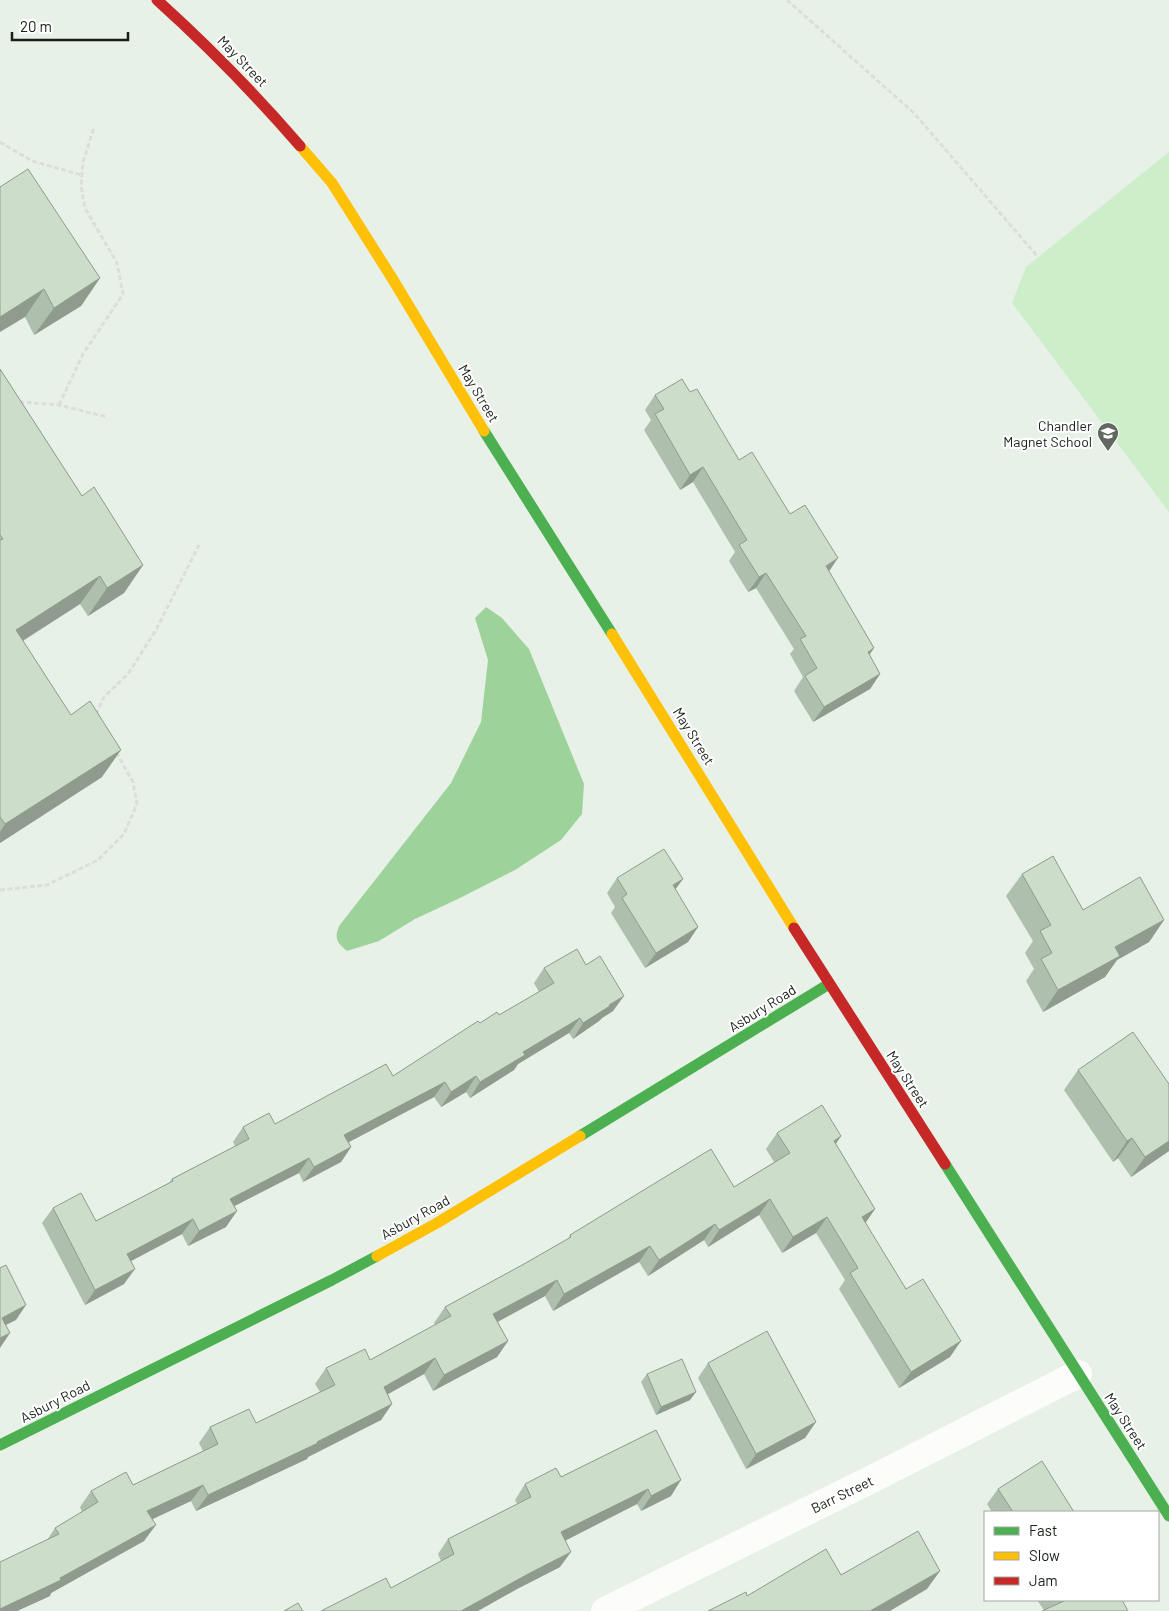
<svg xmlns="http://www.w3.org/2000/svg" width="1169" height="1611" viewBox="0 0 1169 1611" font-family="Barlow,sans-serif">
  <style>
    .green { fill: #cceec9 }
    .water { fill: #9ed29b }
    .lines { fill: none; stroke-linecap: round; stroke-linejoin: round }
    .path { stroke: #dbdedb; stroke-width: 3; stroke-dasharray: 5 2.5; stroke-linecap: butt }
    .street { stroke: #fcfdfb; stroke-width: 28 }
    .fast { stroke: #4caf50; stroke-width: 11 }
    .slow { stroke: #ffc107; stroke-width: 11 }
    .jam { stroke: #c62828; stroke-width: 11 }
    .wall { fill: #afbfae }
    .shaded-wall { fill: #8f9b8d }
    .building { fill: #ccdeca; stroke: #8f9b8d }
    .labels { text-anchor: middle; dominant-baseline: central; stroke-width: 4; stroke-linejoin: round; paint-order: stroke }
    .street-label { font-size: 14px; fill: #181e18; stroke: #fff }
    .poi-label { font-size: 14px; fill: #181e18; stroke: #fff; text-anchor: end }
  </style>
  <rect width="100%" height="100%" fill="#e8f1e7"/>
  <!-- green -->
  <path class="green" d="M1169 152V512L1012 303 1026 267Z"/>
  <!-- water -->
  <path class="water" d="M486 607 502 618 529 649 584 784 582 814 561 840 515 870 460 898 415 919 379 941 347 951C337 943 334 939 339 926L451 783 481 722 488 660 475 618Z"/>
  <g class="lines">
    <!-- path -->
    <g class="path">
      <path d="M787 0 914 113 1038 257"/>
      <path d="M0 142 32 161 82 175"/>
      <path d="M20 404 22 402 59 405 107 417"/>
      <path d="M59 405 83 354 123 294 117 263 85 208 81 186 83 162 94 127"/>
      <path d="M96 714 104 697 128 674 156 630 199 545"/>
      <path d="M0 890 47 885 98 860 124 834 137 804 133 782 116 752"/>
    </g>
    <!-- street -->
    <path class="street" d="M605 1611 874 1478 1078 1374"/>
    <!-- fast -->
    <g class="fast">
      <path d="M484 431 612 634"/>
      <path d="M580 1136 829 984"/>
      <path d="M945 1164 1169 1516"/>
      <path d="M0 1445 332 1280 377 1256"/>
    </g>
    <!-- slow -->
    <g class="slow">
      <path d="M300 146 332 183 392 278 484 431"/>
      <path d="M612 634 794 928"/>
      <path d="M377 1256 437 1223 580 1136"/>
    </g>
    <!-- jam -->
    <g class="jam">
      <path d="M157 0C208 46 255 94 300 146"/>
      <path d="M794 928 945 1164"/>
    </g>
  </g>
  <!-- wall -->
  <g class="wall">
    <path d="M0 187 100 278 81 306 34 335 25 317Z"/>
    <path d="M0 369 82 496 143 565 124 593 88 616 80 604 23 641 102 777 0 843Z"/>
    <path d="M690 392 739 460 790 514 829 572 874 648 869 655 880 674 870 689 813 722 794 691 803 677 790 654 794 649 756 588 748 592 729 561 735 552 693 482 680 490 644 430 651 420 645 410 655 395Z"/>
    <path d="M1022 874 1083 910 1164 920 1149 942 1117 960 1105 977 1043 1012 1026 981 1034 969 1025 953 1033 941 1006 896Z"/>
    <path d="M617 878 675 889 698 927 688 942 645 968 611 913 615 907 607 893Z"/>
    <path d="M544 968 613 1011 602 1018 599 1021 573 1039 569 1033 518 1064 514 1070 470 1098 466 1092 441 1107 434 1097 349 1142 351 1147 341 1162 303 1182 299 1173 234 1206 226 1227 188 1246 182 1234 131 1261 124 1284 85 1305 42 1223 53 1208 96 1221 169 1183 172 1179 235 1146 233 1142 243 1127 275 1124 393 1076 480 1023 499 1015 539 992 534 983Z"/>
    <path d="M1078 1070 1169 1084V1151L1131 1177 1118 1158 1113 1162 1064 1090Z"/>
    <path d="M777 1133 841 1136 836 1144 875 1209 865 1223 906 1289 950 1357 899 1388 839 1289 845 1280 816 1233 782 1253 759 1215 708 1247 704 1240 648 1276 639 1262 553 1311 545 1296 498 1322 508 1341 497 1357 433 1391 424 1374 388 1394 392 1404 381 1420 308 1457 307 1459 196 1511 191 1501 152 1519 144 1541 51 1593 50 1596 17 1611H0L55 1528 82 1512 80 1507 91 1491 133 1485 203 1451 199 1443 210 1427 256 1423 320 1392 315 1384 326 1368 370 1360 435 1325 434 1323 445 1307 524 1264 568 1239 570 1235 734 1187 774 1162 766 1149Z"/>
    <path d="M708 1363 805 1438 746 1469 698 1378Z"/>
    <path d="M647 1374 690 1400 656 1415 641 1382Z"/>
    <path d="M656 1430 671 1496 641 1511 637 1504 565 1540 560 1567 519 1588H391L441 1561 438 1554 448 1539 517 1504 515 1500 525 1484 561 1477Z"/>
    <path d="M998 1489 1074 1512H992L987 1504Z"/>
    <path d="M1037 1600H1106L1107 1601 1122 1600 1044 1610Z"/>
  </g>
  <!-- shaded-wall -->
  <g class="shaded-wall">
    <path d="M100 278 81 306 34 335 54 308Z"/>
    <path d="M44 289 25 317 0 332V317Z"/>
    <path d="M703 467 693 482 680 490 690 475Z"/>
    <path d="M838 558 828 573 826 566Z"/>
    <path d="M143 565 124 593 88 616 107 588Z"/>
    <path d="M766 573 756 588 748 592 759 577Z"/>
    <path d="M100 576 80 604 0 655 16 630Z"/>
    <path d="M874 648 864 663 868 652Z"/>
    <path d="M880 674 870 689 813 722 824 707Z"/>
    <path d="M121 750 102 777 0 843V832L5 824Z"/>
    <path d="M683 879 672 894 673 885Z"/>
    <path d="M1164 920 1149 942 1117 960 1105 977 1043 1012 1058 990 1115 947Z"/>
    <path d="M698 927 688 942 645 968 656 953Z"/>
    <path d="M624 996 613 1011 602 1018 599 1021 573 1039 583 1023 609 1005Z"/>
    <path d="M580 1018 569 1033 518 1064 514 1070 470 1098 480 1082 523 1052Z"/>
    <path d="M476 1076 466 1092 441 1107 451 1092Z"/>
    <path d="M445 1082 434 1097 334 1150 344 1135Z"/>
    <path d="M841 1136 830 1152 834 1141Z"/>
    <path d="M1132 1138 1118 1158 1113 1162 1127 1141Z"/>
    <path d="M1169 1141V1151L1131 1177 1145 1157Z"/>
    <path d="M351 1147 341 1162 303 1182 314 1167Z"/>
    <path d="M309 1158 299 1173 219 1214 230 1199Z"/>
    <path d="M770 1199 759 1215 708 1247 719 1230Z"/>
    <path d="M875 1209 864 1225 862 1217Z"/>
    <path d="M237 1211 226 1227 188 1246 199 1231Z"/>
    <path d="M827 1217 816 1233 782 1253 793 1237Z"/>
    <path d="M193 1219 182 1234 116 1269 127 1254Z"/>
    <path d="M715 1224 704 1240 648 1276 659 1260Z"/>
    <path d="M650 1246 639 1262 553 1311 564 1294Z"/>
    <path d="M135 1269 124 1284 85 1305 95 1290Z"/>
    <path d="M557 1280 545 1296 482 1330 493 1314Z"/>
    <path d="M26 1305 16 1320 0 1328 2 1318Z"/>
    <path d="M10 1333 0 1348V1338Z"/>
    <path d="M508 1341 497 1357 433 1391 444 1375Z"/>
    <path d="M961 1341 950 1357 899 1388 911 1372Z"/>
    <path d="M435 1358 424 1374 372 1403 384 1387Z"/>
    <path d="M696 1392 690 1400 656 1415 661 1407Z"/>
    <path d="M392 1404 381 1420 308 1457 307 1459 196 1511 208 1495Z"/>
    <path d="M816 1422 805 1438 746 1469 756 1454Z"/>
    <path d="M681 1480 671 1496 641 1511 651 1496Z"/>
    <path d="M203 1485 191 1501 136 1527 147 1511Z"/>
    <path d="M648 1489 637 1504 551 1548 561 1532Z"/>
    <path d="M156 1525 144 1541 51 1593 50 1596 17 1611H0V1609L60 1578Z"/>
    <path d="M571 1552 560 1567 519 1588 478 1611H461L530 1573Z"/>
    <path d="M940 1571 927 1589 890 1611H870Z"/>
  </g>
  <!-- building -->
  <g class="building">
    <path d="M28 169 100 278 54 308 44 289 0 317V187Z"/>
    <path d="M0 369 82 496 94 487 143 565 107 588 100 576 16 630 71 715 90 701 121 750 5 824 0 817V540L3 539 0 535Z"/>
    <path d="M682 379 690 392 697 389 739 460 752 452 790 514 805 505 838 558 826 566 874 648 868 652 880 674 824 707 805 676 817 668 800 639 806 636 766 573 759 577 739 545 747 540 703 467 690 475 655 414 664 409 655 395Z"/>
    <path d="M664 849 683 879 673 885 698 927 656 953 622 898 627 894 617 878Z"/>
    <path d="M1053 856 1083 910 1140 877 1164 920 1115 947 1120 956 1058 990 1041 959 1052 953 1040 931 1051 925 1022 874Z"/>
    <path d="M577 949 586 965 600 956 624 996 609 1005 610 1006 583 1023 580 1018 523 1052 525 1055 480 1082 476 1076 451 1092 445 1082 344 1135 351 1147 314 1167 309 1158 230 1199 237 1211 199 1231 193 1219 127 1254 135 1269 95 1290 53 1208 81 1193 96 1221 173 1181 172 1179 249 1139 243 1127 269 1113 275 1124 386 1064 393 1076 478 1021 480 1023 497 1012 499 1015 554 983 544 968Z"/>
    <path d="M1133 1032 1169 1084V1141L1145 1157 1132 1138 1127 1141 1078 1070Z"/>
    <path d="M822 1105 841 1136 834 1141 875 1209 862 1217 906 1289 923 1279 961 1341 911 1372 850 1273 858 1268 827 1217 793 1237 770 1199 719 1230 715 1224 659 1260 650 1246 564 1294 557 1280 493 1314 508 1341 444 1375 435 1358 384 1387 392 1404 317 1442 318 1443 208 1495 203 1485 147 1511 156 1525 60 1578 61 1580 0 1609V1562L59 1534 55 1528 98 1502 91 1491 126 1472 133 1485 218 1444 210 1427 249 1409 256 1423 335 1385 326 1368 365 1349 370 1360 451 1316 445 1307 524 1264 571 1237 570 1235 711 1149 734 1187 790 1153 777 1133Z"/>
    <path d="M6 1265 26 1305 2 1318 10 1333 0 1338V1268Z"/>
    <path d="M767 1331 816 1422 756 1454 708 1363Z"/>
    <path d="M682 1359 696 1392 661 1407 647 1374Z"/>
    <path d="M656 1430 681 1480 651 1496 648 1489 561 1532 571 1552 530 1573 461 1611H321L386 1578 391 1588 454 1554 448 1539 531 1497 525 1484 556 1468 561 1477Z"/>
    <path d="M1042 1461 1074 1512H1013L998 1489Z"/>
    <path d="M918 1531 940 1571 870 1611H708L746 1592 747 1596 826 1549 841 1575Z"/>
    <path d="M1063 1600H1106L1107 1601 1109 1600H1122L1128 1611H1042L1064 1601Z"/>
    <path d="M298 1603 303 1611H284Z"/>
  </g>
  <!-- icons -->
  <defs>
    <g id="school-pin" transform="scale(1.125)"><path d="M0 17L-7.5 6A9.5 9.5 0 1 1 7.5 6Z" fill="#616860" stroke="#fff"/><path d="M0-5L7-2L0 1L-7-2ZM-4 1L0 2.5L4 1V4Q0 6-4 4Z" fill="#fff"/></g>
  </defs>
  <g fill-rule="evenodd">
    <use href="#school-pin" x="1108" y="433"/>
  </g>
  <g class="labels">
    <!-- street labels -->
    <g class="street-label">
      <text transform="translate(243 61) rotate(46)">May Street</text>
      <text transform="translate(479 393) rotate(59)">May Street</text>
      <text transform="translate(694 736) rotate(58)">May Street</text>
      <text transform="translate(762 1008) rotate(-32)">Asbury Road</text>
      <text transform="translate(908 1079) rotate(57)">May Street</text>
      <text transform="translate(415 1217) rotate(-29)">Asbury Road</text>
      <text transform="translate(55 1401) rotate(-27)">Asbury Road</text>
      <text transform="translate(1126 1421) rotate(57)">May Street</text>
      <text transform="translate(842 1494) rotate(-26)">Barr Street</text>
    </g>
    <!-- poi labels -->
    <g class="poi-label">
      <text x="1092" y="425">Chandler<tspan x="1092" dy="16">Magnet School</tspan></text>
    </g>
  </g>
  <!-- legend -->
  <rect x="984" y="1511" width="175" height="90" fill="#ffffff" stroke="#a3a5a3"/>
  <rect x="994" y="1527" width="25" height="8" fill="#4caf50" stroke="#a3a5a3"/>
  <text x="1029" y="1536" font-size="15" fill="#181e18">Fast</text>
  <rect x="994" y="1552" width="25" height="8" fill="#ffc107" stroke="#a3a5a3"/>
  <text x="1029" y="1561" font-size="15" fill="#181e18">Slow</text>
  <rect x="994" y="1577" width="25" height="8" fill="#c62828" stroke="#a3a5a3"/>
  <text x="1029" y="1586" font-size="15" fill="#181e18">Jam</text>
  <!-- scale -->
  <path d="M12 32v8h116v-8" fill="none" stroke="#181e18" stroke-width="2.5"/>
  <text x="20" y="32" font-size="15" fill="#181e18" stroke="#ffffff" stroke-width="4" paint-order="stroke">20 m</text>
</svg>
